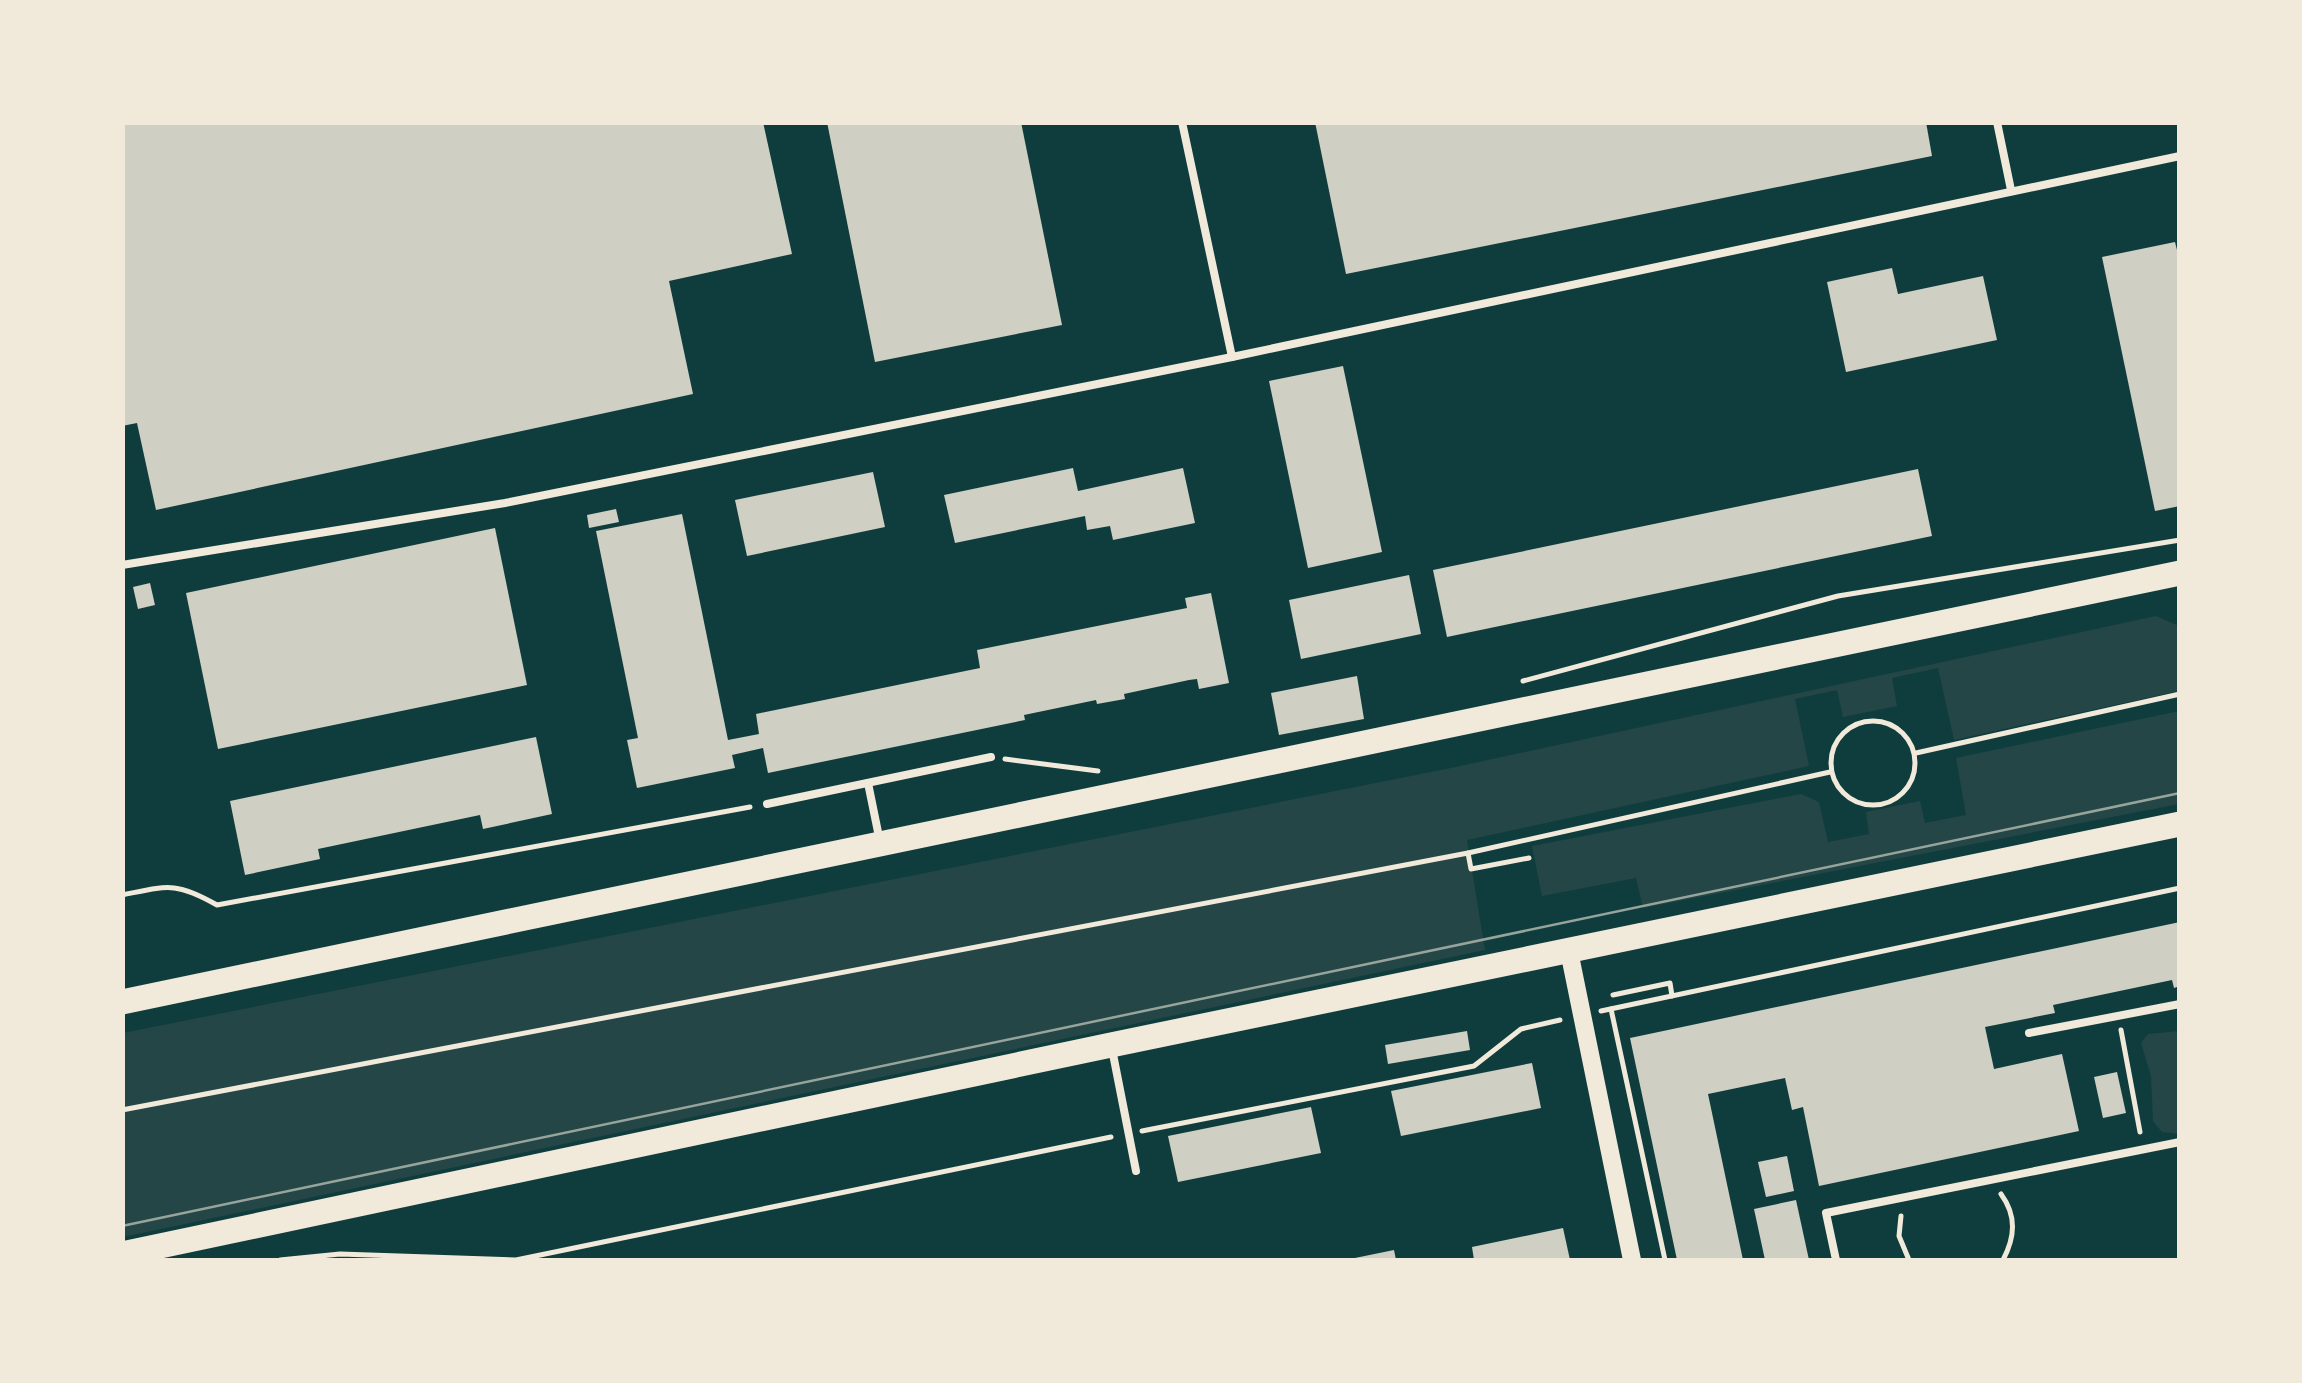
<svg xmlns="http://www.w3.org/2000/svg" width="2302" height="1383" font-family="'Alegreya Sans',sans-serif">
<rect width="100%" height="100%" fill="#0f3d3e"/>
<!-- green -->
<g fill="#244646">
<polygon points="2156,616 2179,626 2179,691 1954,740 1938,668 1892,678 1897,706 1843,717 1837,690 1795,699 1809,766 1467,840 1485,950 123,1237 123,1033 1451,768"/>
<polygon points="2179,711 2179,804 1643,908 1636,878 1542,896 1532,846 1801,794 1819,802 1828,842 1869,834 1866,812 1920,801 1925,823 1966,815 1956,758"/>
<polygon points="2179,1031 2180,1031 2179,1134 2162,1132 2153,1121 2151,1076 2141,1043 2148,1034"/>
</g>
<!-- building -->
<g fill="#cfcfc3">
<polygon points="122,122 763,122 792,254 669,281 693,394 156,510 137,423 122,426"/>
<polygon points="827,122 1021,122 1062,325 875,362"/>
<polygon points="1315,122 1926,122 1932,156 1346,274"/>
<polygon points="2175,242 2180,262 2180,506 2155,511 2102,257"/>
<polygon points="1892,268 1898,294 1983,276 1997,340 1846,372 1827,282"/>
<polygon points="1343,366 1382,552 1308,568 1269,381"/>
<polygon points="1073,468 1078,491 1183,468 1195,523 1113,540 1110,526 1087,530 1085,516 955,543 944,495"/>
<polygon points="1918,469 1932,536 1447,637 1433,570"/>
<polygon points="873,472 885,527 747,556 735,500"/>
<polygon points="616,509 619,522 589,528 587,515"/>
<polygon points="682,514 728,740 759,734 756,714 980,668 977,650 1187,608 1185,598 1211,593 1229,683 1199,689 1197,679 1189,680 1124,694 1125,699 1097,704 1096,700 1024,715 1025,720 768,773 763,748 732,755 735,768 637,788 627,740 638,738 596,531"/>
<polygon points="495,528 527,685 218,749 186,593"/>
<polygon points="1409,575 1421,634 1301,659 1289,600"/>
<polygon points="150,583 155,605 138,609 133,587"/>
<polygon points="1357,676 1364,719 1279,735 1271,693"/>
<polygon points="536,737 552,814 483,829 480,815 318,849 320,859 245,875 230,801"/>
<polygon points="2180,922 2180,986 2174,988 2172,980 2053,1005 2055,1013 1985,1027 1994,1069 2062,1054 2079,1131 1819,1186 1803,1107 1792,1110 1785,1078 1708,1094 1743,1260 1677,1260 1630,1038"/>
<polygon points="1467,1031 1470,1050 1388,1064 1385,1045"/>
<polygon points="1532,1063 1541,1108 1401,1136 1391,1091"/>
<polygon points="2117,1072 2126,1113 2103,1118 2094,1077"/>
<polygon points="1311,1107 1321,1153 1178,1182 1168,1136"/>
<polygon points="1787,1156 1794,1191 1766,1197 1758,1162"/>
<polygon points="1796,1200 1809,1260 1765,1260 1754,1209"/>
<polygon points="1563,1228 1570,1260 1474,1260 1472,1247"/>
<polygon points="1394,1250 1396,1260 1350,1260 1350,1259"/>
</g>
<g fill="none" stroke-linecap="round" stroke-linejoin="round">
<!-- path -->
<g stroke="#f1e9da" stroke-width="5">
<polyline points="1523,681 1838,596 2180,540"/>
<circle cx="1873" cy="763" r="42"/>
<polyline points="1916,753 2180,694"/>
<polyline points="1005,759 1098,771"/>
<polyline points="1468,853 1471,869 1529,858"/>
<path d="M122 895C167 886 175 881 217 905L750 807"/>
<polyline points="1613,995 1670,983 1672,996"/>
<polyline points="1611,1009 1665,1260"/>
<polyline points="1601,1011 2180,888"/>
<polyline points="2121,1030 2140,1132"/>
<polyline points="122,1110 1468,853 1830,772"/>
<polyline points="1142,1131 1474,1066 1521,1029 1560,1020"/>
<path d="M2001 1194C2017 1216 2015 1237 2003 1260"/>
<polyline points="1901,1216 1899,1236 1909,1260"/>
<polyline points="280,1260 340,1254 516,1260 1111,1137"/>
</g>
<!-- service -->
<g stroke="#f1e9da" stroke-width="8">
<polyline points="1182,122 1232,357"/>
<polyline points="1997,122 2011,190"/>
<polyline points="122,565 505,503 1232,357 2180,156"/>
<polyline points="868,783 879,837"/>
<polyline points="767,804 991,757"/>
<polyline points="2029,1033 2180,1004"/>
<polyline points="1112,1049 1136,1171"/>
<polyline points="1836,1260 1826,1213 2180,1142"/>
</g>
<!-- tertiary -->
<polyline stroke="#f1e9da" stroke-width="18" points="1569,951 1632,1260"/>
<!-- primary -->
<g stroke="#f1e9da" stroke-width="25">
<polyline points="122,1002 2180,573"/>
<polyline points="122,1254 1111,1045 2180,824"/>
</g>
<!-- tram -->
<polyline stroke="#97a49c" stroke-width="2.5" points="122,1226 2180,793"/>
</g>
<!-- border -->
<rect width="2302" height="1383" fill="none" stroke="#f1e9da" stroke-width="250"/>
</svg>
